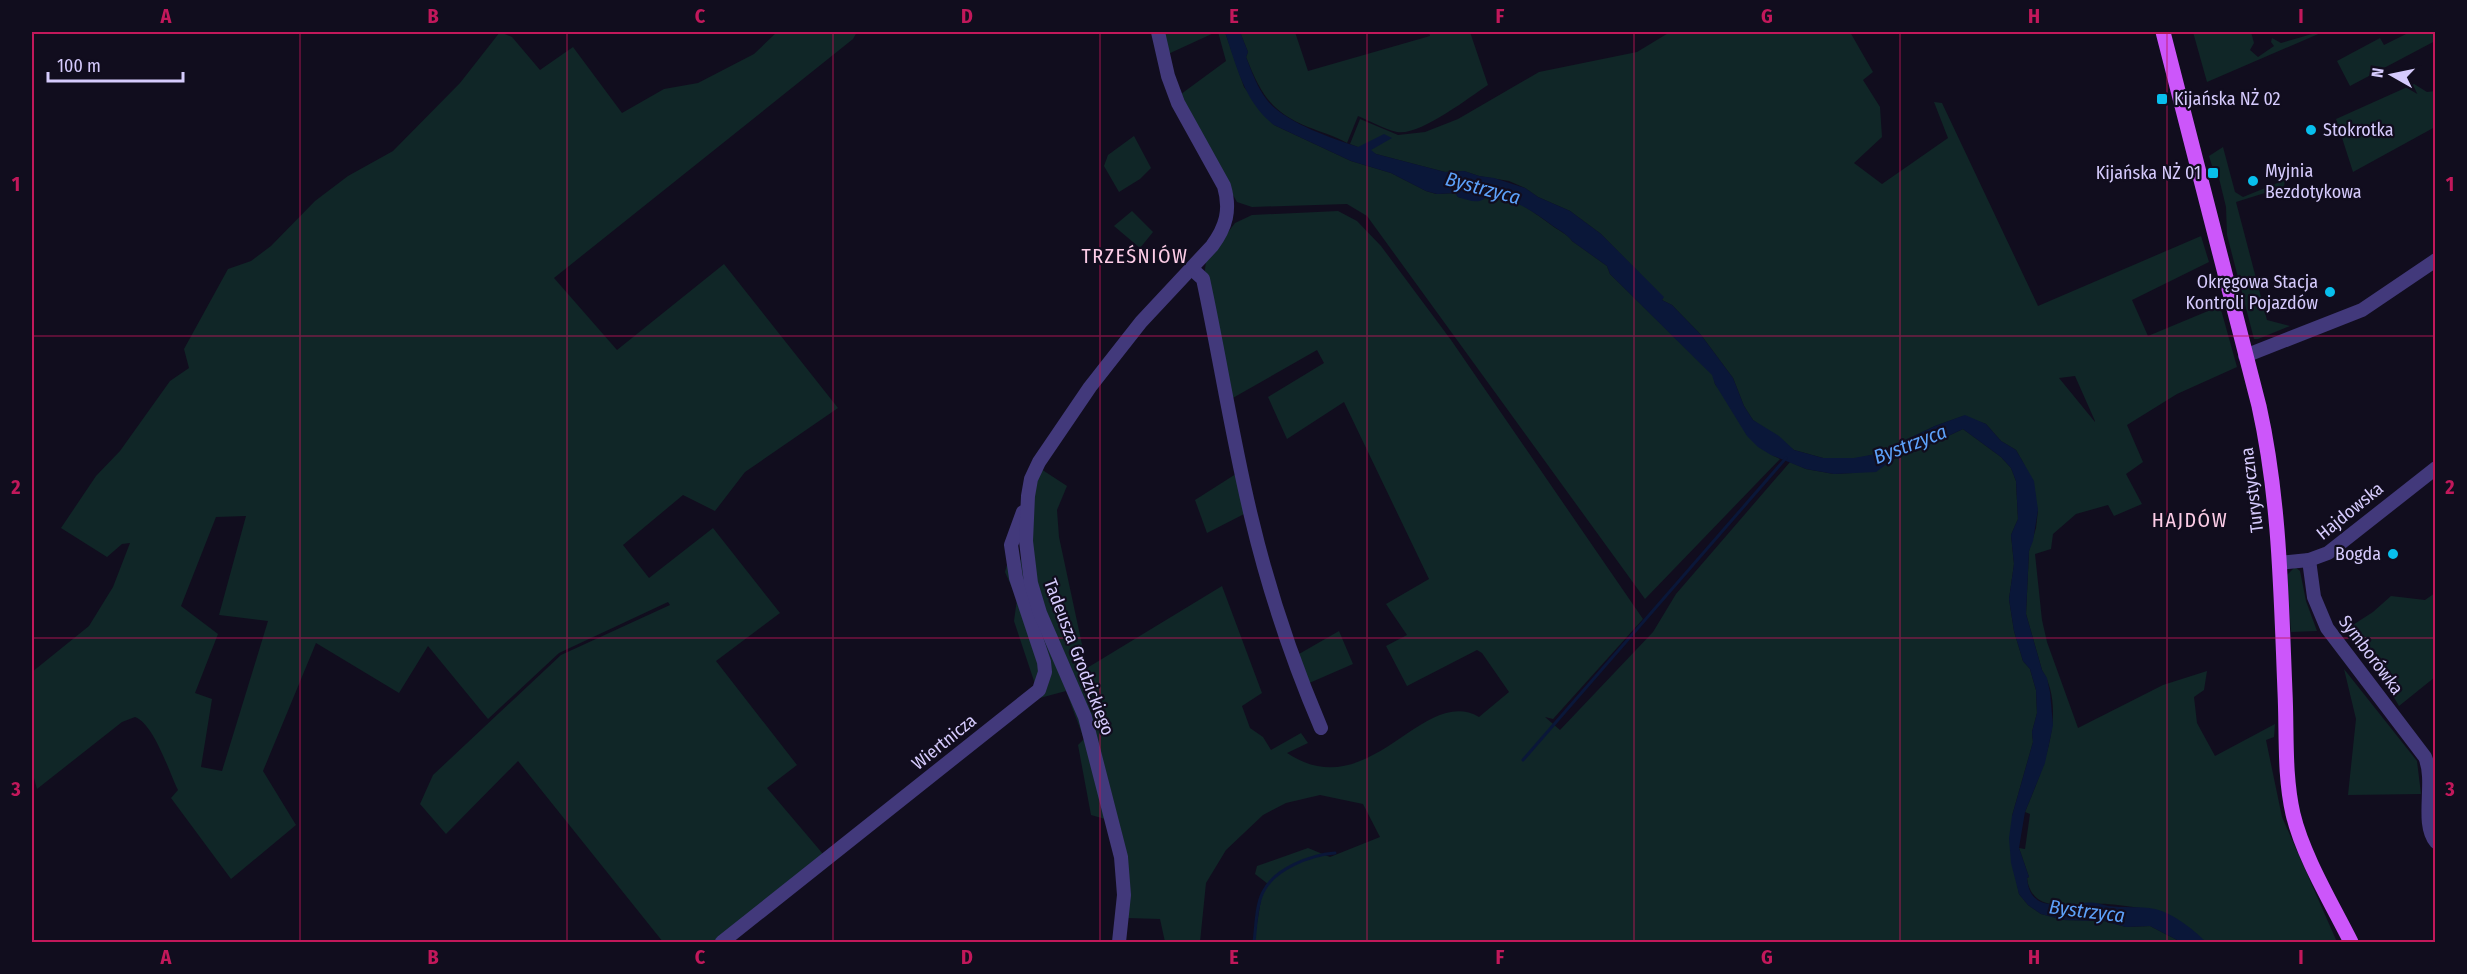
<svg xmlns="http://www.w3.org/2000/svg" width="2467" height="974" font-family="'Fira Sans Condensed',sans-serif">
<rect width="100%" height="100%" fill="#110d1e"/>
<!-- green -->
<g fill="#102627" fill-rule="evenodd">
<path d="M500 32 512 37 540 70 573 47 622 113 664 89 698 83 754 54 777 32H857L853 39 554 278 617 350 724 264 838 408 745 472 715 511 683 495 623 545 649 578 713 528 780 613 716 661 797 765 767 788 823 854 716 942H663L518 761 446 834 420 804 433 775 561 655 670 605 668 602 559 653 488 719 428 646 399 693 316 643 263 771 296 825 231 879 171 798 178 790C169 772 154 724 135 717L122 722 37 789 32 771V672L89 626 113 587 130 543 122 544 107 557 61 528 96 476 120 451 170 381 189 368 184 349 228 269 251 261 271 246 315 201 348 176 393 151 460 83ZM246 516 219 615 268 621 222 771 201 767 212 699 195 693 218 634 181 606 216 517Z"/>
<polygon points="1155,32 1216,32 1166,55"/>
<path d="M1218 32H1225L1244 87 1274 125 1351 161 1391 173 1426 191 1436 194 1456 193 1458 197C1469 200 1479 195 1491 195 1516 197 1534 213 1554 227 1561 232 1567 234 1572 241L1607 266 1610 274 1713 375 1715 384C1738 413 1743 442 1780 459L1645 599 1367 216 1347 204 1252 207 1237 202 1177 97 1226 61Z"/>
<path d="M1240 32H1295L1308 71 1430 36 1429 32H1470L1488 85C1468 98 1420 136 1397 132 1384 129 1370 121 1358 116L1347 143C1335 136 1321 132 1308 127 1271 112 1261 94 1246 57L1248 52Z"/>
<path d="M1670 32H1850L1873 72 1863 80 1880 107 1882 137 1854 163 1882 184 1948 138 1934 102 1942 103 2038 306 2201 236 2209 262 2132 300 2148 336 2220 306 2237 367 2177 394 2127 425 2143 462 2126 474 2142 504 2114 516 2108 505 2076 514 2053 534 2051 549 2035 554 2042 620 2047 642 2078 728 2163 685 2207 671 2204 690 2194 697 2197 723 2215 756 2275 724 2274 737 2266 740 2282 817 2337 942C2308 942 2279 942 2250 942 2237 942 2222 945 2209 942 2200 941 2182 922 2172 917 2160 910 2147 909 2133 907 2123 906 2107 903 2097 904 2071 905 2031 914 2027 878L2029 877 2019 848 2025 849 2030 814 2025 812C2042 771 2068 712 2042 670L2026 614 2029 551 2036 528 2038 510 2024 464 2016 450 2001 441 1986 424 1963 416 1935 426 1876 454 1854 459 1823 458 1794 450 1753 420 1744 406 1733 378 1701 335 1672 305 1662 300 1663 297 1601 234 1570 211 1538 197 1525 188 1509 181 1479 176 1464 171 1445 172 1376 154 1350 144 1360 119 1398 135 1425 132 1458 119 1539 72 1637 52ZM2075 376 2095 421V422L2059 378Z"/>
<polygon points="2193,32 2251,32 2254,43 2250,50 2258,57 2274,46 2271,42 2272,38 2281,43 2312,34 2311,32 2323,32 2207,82"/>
<polygon points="2410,32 2435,32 2435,41 2350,86 2337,61 2380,38 2384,45"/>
<polygon points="2414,84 2427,92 2435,91 2435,127 2353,172 2336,119"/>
<polygon points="1134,136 1151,168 1140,179 1119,192 1104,166 1108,155"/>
<polygon points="2223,147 2235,192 2243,197 2285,180 2284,187 2236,202 2267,320 2290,326 2258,339 2254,339 2227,235 2226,207 2217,170 2213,169 2209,156"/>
<polygon points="1132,211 1153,232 1140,248 1114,226"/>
<path d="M1338 211 1357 221 1381 246 1451 340 1643 619 1553 719 1545 717 1560 730 1653 632 1676 594 1790 462 1806 469 1834 474 1852 473 1890 463 1901 453 1918 450 1963 429 2001 457 2011 468 2016 481 2018 519 2011 535 2014 564 2009 599 2014 631 2023 661 2030 669 2036 690 2037 713 2032 732 2033 742 2012 816 2016 878 2019 894 2028 905 2041 914 2064 920 2104 921 2126 927 2150 926 2181 942H1254L1262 893 1268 884 1255 874 1257 866 1308 848 1330 857 1380 837 1363 804 1320 795 1286 803 1263 815 1226 850 1206 883 1200 942H1165L1160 919 1127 918 1128 898 1105 819 1091 815 1078 745 1084 739 1066 691 1036 699 1034 681 1014 621 1017 599 1005 572 1008 561 1021 560 1030 541 1032 499 1041 469 1067 486 1057 510 1059 537 1087 668 1222 586 1262 693 1242 706 1250 728 1263 737 1271 750 1301 733 1308 743 1287 753C1370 808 1422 684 1479 717L1509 692 1482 653 1477 650 1407 686 1386 646 1407 635 1386 604 1429 579 1344 402 1287 439 1268 397 1324 363 1317 350 1231 399 1204 278 1206 261 1235 223 1252 215Z"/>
<polygon points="1239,472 1248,512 1207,533 1195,500"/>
<polygon points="2295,567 2300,571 2306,601 2317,631 2291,632 2287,575"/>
<polygon points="2435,593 2435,677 2399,706 2386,684 2345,630 2373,612 2391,596 2425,600"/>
<polygon points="1339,631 1353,664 1307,684 1299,654"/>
<polygon points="2344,669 2417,761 2421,794 2348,795 2356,719"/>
</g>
<!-- water -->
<path fill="#0a1739" d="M1225 32H1240L1248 52 1246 57C1252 72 1257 87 1267 100 1284 122 1331 138 1358 147L1384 134 1392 138 1371 150 1376 154 1445 172 1464 171 1479 176 1494 178 1525 188 1538 197 1570 211 1601 234 1664 297 1662 300 1672 305 1701 335 1733 378 1744 406 1753 420 1779 436 1794 450 1823 458H1854L1876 454 1935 426 1965 415 1986 424 2001 441 2016 450 2034 481 2038 510 2033 541 2029 551 2026 614 2042 670 2047 678 2050 692 2053 725 2045 763 2025 812 2019 848 2029 877 2027 878C2030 910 2053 903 2076 906 2086 900 2097 903 2108 906 2123 908 2140 906 2155 909 2173 913 2194 930 2206 942H2181L2150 926 2126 927 2104 921 2064 920 2041 914 2028 905 2019 894 2011 863 2009 838 2012 816 2033 742 2032 732 2037 713 2036 690 2030 669 2023 661 2014 631 2009 599 2014 564 2011 535 2018 519 2016 481 2011 468 2001 457 1963 429 1918 450 1901 453 1876 472 1834 474 1806 469 1771 455 1758 447 1747 436 1715 384 1712 375 1610 274 1607 266 1572 241C1567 234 1560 231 1553 226 1532 211 1516 199 1488 195 1480 206 1469 200 1458 197L1455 193 1437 194 1426 191 1391 173 1351 161 1274 125C1245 103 1236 65 1225 32Z"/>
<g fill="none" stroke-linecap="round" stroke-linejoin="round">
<!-- stream -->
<g stroke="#0a1739" stroke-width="3">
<polyline points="1523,760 1786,458"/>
<path d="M1254 942C1256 927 1256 905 1263 892 1274 869 1310 855 1335 853"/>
</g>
<!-- minor -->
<g stroke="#42397b" stroke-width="14">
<path d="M1192 269 1203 279C1220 358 1232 437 1251 516 1268 588 1292 660 1321 728"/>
<polyline points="2245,356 2362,310 2436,260"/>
<path d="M2309 560 2314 597 2327 628 2425 757C2436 782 2420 823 2436 842"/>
<polyline points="2279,563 2309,560 2328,553 2436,468"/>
<polyline points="722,942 1039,690 1045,672 1044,662 1016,578 1011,545 1023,512"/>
<path d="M1119 942 1124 895 1121 857 1085 717 1040 613 1031 583 1026 541 1028 496 1031 479 1039 462 1090 387 1141 322 1212 246C1226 227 1231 210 1224 186L1178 103 1168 76 1158 32"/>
</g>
<!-- major -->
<path stroke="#cc56fa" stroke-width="15" d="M2163 32 2259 406C2280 500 2281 596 2285 692 2287 732 2284 775 2293 814 2303 856 2332 904 2351 942"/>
</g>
<!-- grid -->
<path fill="none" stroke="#c2185b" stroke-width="1.5" stroke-opacity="0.55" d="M300 32V942M567 32V942M833 32V942M1100 32V942M1367 32V942M1634 32V942M1900 32V942M2167 32V942M32 336H2436M32 638H2436"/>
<!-- markers -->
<g fill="#08bfed" stroke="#110d1e" stroke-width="2">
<rect x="2156" y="93" width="12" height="12" rx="3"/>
<circle cx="2311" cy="130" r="6"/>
<rect x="2207" y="167" width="12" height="12" rx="3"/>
<circle cx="2253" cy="181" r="6"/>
<circle cx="2330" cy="292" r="6"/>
<circle cx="2393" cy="554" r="6"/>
</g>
<g text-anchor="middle" stroke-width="4.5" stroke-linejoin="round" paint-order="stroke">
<!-- poi labels -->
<g font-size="18" fill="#d6cbfd" stroke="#110d1e" text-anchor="start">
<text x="2174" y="105">Kijańska NŻ 02</text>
<text x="2323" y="136">Stokrotka</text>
<text x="2265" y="177">Myjnia<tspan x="2265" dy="21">Bezdotykowa</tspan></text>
<text x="2201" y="179" text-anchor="end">Kijańska NŻ 01</text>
<text x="2318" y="288" text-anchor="end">Okręgowa Stacja<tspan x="2318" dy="21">Kontroli Pojazdów</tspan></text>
<text x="2381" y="560" text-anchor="end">Bogda</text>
</g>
<!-- street labels -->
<g font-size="18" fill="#d6cbfd" stroke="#110d1e">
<text transform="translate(2252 490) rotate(-97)" y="6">Turystyczna</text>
<text transform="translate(2350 511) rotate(-39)" y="6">Hajdowska</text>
<text transform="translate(2371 655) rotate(53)" y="6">Symborówka</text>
<text transform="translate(1079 657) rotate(69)" y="6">Tadeusza Grodzickiego</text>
<text transform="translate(944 742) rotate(-39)" y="6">Wiertnicza</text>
</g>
<!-- water labels -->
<g font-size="20" font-style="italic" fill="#5da1fa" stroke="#110d1e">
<text transform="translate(1483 188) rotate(15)" y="7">Bystrzyca</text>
<text transform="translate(1910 444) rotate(-21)" y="7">Bystrzyca</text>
<text transform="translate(2087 911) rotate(7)" y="7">Bystrzyca</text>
</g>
<!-- neighbourhood labels -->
<g font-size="20" letter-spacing="1.5" fill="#fdcde7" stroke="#110d1e">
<text x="1135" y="263">TRZEŚNIÓW</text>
<text x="2190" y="527">HAJDÓW</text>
</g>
</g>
<!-- border -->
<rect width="2467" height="974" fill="none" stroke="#110d1e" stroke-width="66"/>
<!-- north arrow -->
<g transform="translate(2392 75) rotate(279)" stroke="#110d1e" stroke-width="4.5" paint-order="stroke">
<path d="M0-4.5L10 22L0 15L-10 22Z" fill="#d6cbfd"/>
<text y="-9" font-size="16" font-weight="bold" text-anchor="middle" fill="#d6cbfd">N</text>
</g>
<!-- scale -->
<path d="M48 72v9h135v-9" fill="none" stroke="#d6cbfd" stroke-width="3"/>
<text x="57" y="72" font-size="18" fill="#d6cbfd" stroke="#110d1e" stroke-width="4.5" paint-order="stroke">100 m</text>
<rect x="33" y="33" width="2401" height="908" fill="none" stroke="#c2185b" stroke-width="2"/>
<g font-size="20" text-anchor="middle" font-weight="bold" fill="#c2185b">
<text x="166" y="23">A</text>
<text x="433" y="23">B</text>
<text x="700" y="23">C</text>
<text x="967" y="23">D</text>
<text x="1234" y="23">E</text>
<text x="1500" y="23">F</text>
<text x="1767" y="23">G</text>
<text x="2034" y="23">H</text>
<text x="2301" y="23">I</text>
<text x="16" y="191">1</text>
<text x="2450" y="191">1</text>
<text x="16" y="494">2</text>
<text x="2450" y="494">2</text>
<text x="16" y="796">3</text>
<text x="2450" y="796">3</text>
<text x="166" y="964">A</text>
<text x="433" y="964">B</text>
<text x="700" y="964">C</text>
<text x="967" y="964">D</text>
<text x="1234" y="964">E</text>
<text x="1500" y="964">F</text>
<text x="1767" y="964">G</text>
<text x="2034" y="964">H</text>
<text x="2301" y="964">I</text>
</g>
</svg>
